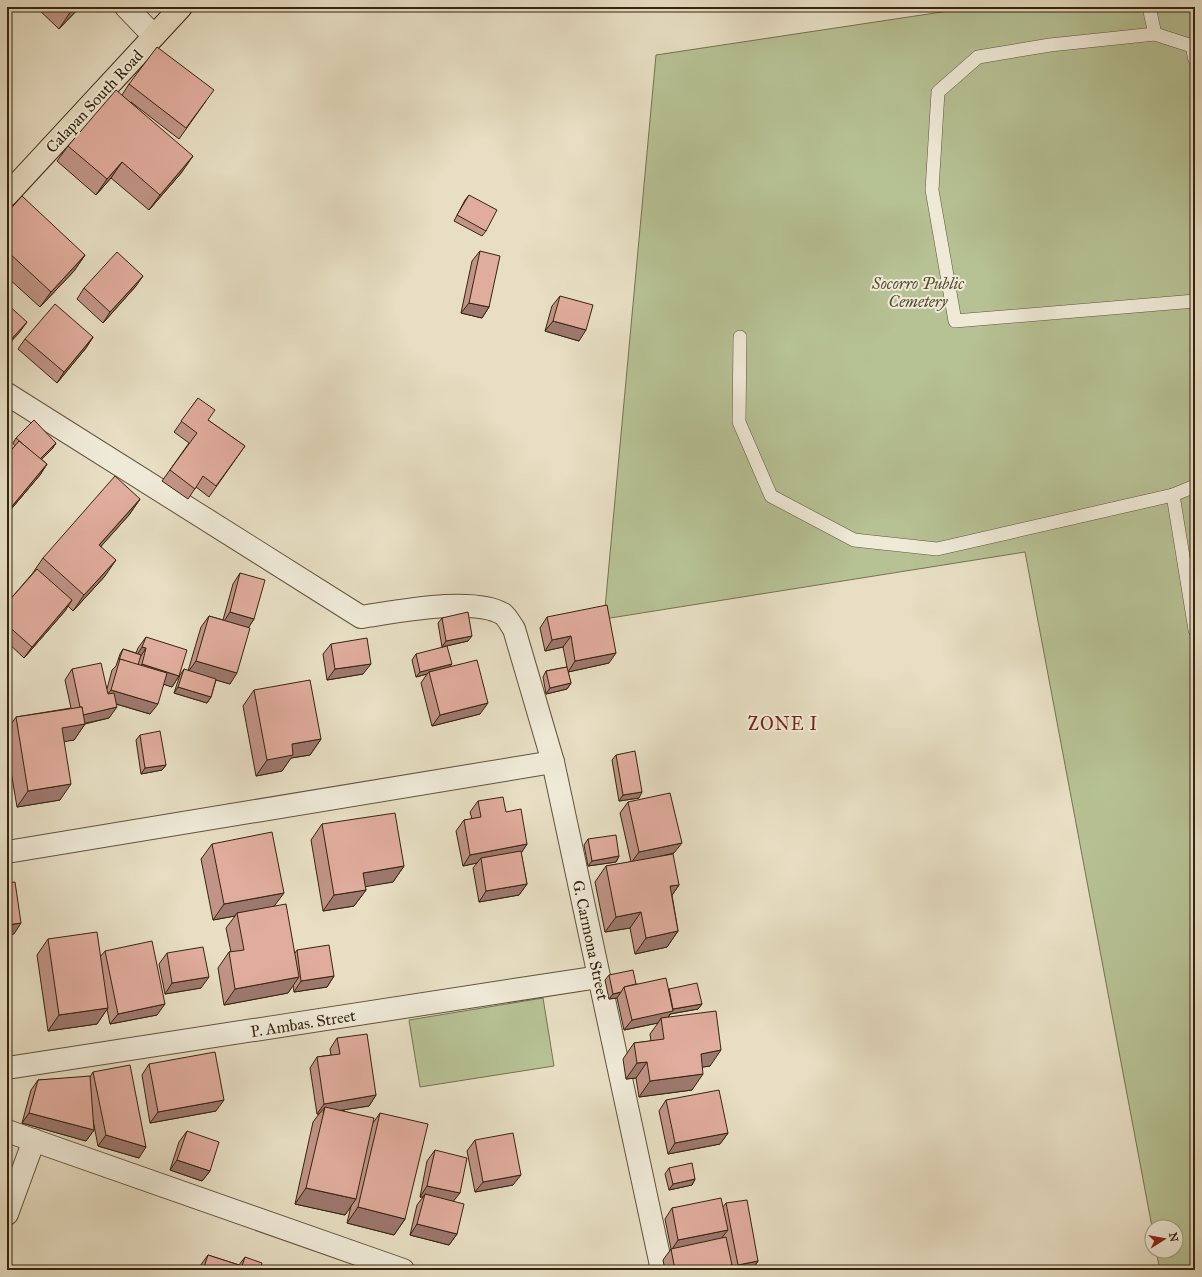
<svg xmlns="http://www.w3.org/2000/svg" width="1202" height="1277" font-family="'IM FELL Great Primer',serif">
<rect width="100%" height="100%" fill="#e7dec3"/>
<filter id="stains"><feTurbulence type="fractalNoise" baseFrequency=".005" numOctaves="4"/><feColorMatrix values="0 0 0 0 .2 0 0 0 0 .09 0 0 0 0 .02 0 0 0 .5 -.17"/></filter>
<radialGradient id="worn" r=".72"><stop offset=".6" stop-color="#630" stop-opacity="0"/><stop offset="1" stop-color="#630" stop-opacity=".3"/></radialGradient>
<!-- green -->
<g fill="#b6c194" stroke="#767251">
<polygon points="975,7 1195,7 1195,1270 1160,1270 1156,1251 1176,1251 1176,1227 1152,1227 1025,552 604,619 656,55"/>
<polygon points="543,998 554,1066 420,1087 409,1020"/>
</g>
<g fill="none" stroke-linecap="round" stroke-linejoin="round">
<defs>
<g id="lane">
<polyline points="1149,7 1155,34 1192,46 1195,60"/>
<polyline points="1155,34 1050,45 978,57 938,92 932,190 955,321 1195,301"/>
<polyline points="740,337 739,422 771,496 854,540 937,549 1173,495"/>
<polyline points="1195,486 1173,495 1195,630"/>
</g>
<g id="street">
<polyline points="126,7 154,36"/>
<path d="M7 394 361 617C396 612 473 596 503 614 507 617 511 625 514 629L553 762 662 1270"/>
<polyline points="7,852 553,762"/>
<polyline points="7,1068 599,977"/>
<polyline points="7,1131 403,1270"/>
<polyline points="7,1214 34,1140"/>
</g>
<polyline id="highway" points="7,195 181,7"/>
</defs>
<!-- lane casing -->
<use href="#lane" stroke="#62523b" stroke-width="14"/>
<!-- street casing -->
<use href="#street" stroke="#62523b" stroke-width="24"/>
<!-- highway casing -->
<use href="#highway" stroke="#36240e" stroke-width="24"/>
<!-- lane -->
<use href="#lane" stroke="#efead8" stroke-width="13"/>
<!-- street -->
<use href="#street" stroke="#efead8" stroke-width="22"/>
<!-- highway -->
<use href="#highway" stroke="#e7dec3" stroke-width="22"/>
</g>
<!-- wall -->
<g fill="#c19487" stroke="#36240e">
<polygon points="36,7 80,7 59,29"/>
<polygon points="129,84 206,101 179,139 131,102 182,172 149,210 111,178 96,195 57,161 68,146 122,95"/>
<polygon points="469,195 486,231 482,236 454,221 465,200"/>
<polygon points="7,213 85,255 74,271 40,307 7,277"/>
<polygon points="480,251 489,307 482,318 461,313 472,261"/>
<polygon points="136,286 103,323 77,299 84,288"/>
<polygon points="560,296 579,341 545,331 552,306"/>
<polygon points="93,337 86,348 57,383 18,349 25,339"/>
<polygon points="198,398 208,420 245,446 209,497 196,487 188,499 162,481 189,443 174,432"/>
<polygon points="16,438 56,443 52,449 41,459 47,464 40,475 7,514 7,455 15,446 13,443"/>
<polygon points="140,499 129,515 101,546 105,576 73,611 68,606 65,611 24,658 7,642 7,603 32,574 43,558"/>
<polygon points="240,573 254,619 248,627 230,684 216,680 211,697 207,703 174,693 180,675 184,669 188,671 201,627 209,616 223,620 233,584"/>
<polygon points="547,617 609,663 568,672 571,683 567,689 546,694 543,677 546,671 567,667 563,647 545,651 540,628"/>
<polygon points="442,618 468,641 442,647 438,623"/>
<polygon points="146,637 179,676 172,687 164,684 150,714 116,704 109,718 85,724 74,740 64,741 60,800 17,807 7,748 7,730 16,717 71,708 65,680 72,669 107,689 112,670 116,666 120,654 123,649 136,653 138,648"/>
<polygon points="331,644 363,674 327,680 323,654"/>
<polygon points="416,654 449,667 480,714 432,726 421,683 427,674 416,677 412,660"/>
<polygon points="254,690 321,739 310,755 291,758 282,771 256,776 243,706"/>
<polygon points="140,735 166,765 162,770 141,774 136,740"/>
<polygon points="616,755 639,798 619,801 612,760"/>
<polygon points="478,801 506,812 527,844 521,853 527,884 519,895 479,902 473,868 477,863 463,866 456,831 464,820 472,819 470,812"/>
<polygon points="628,802 674,853 668,855 679,885 672,895 678,931 667,947 635,954 630,928 605,932 595,882 606,866 631,862 620,813"/>
<polygon points="322,824 404,866 393,882 365,886 366,890 354,906 323,911 311,840"/>
<polygon points="588,839 619,856 616,862 588,866 584,845"/>
<polygon points="212,844 275,906 295,953 297,950 334,976 327,987 294,992 293,985 288,993 224,1005 218,968 229,952 231,952 226,928 235,916 213,920 201,859"/>
<polygon points="48,939 100,957 105,951 157,1015 110,1024 107,1009 97,1024 48,1031 37,955"/>
<polygon points="167,953 201,988 165,994 159,964"/>
<polygon points="609,975 636,984 669,990 669,989 702,1004 698,1009 670,1014 668,1018 710,1066 702,1067 692,1090 639,1097 636,1078 626,1079 623,1059 634,1043 651,1041 650,1034 658,1023 624,1030 617,998 609,999 605,980"/>
<polygon points="337,1038 376,1095 369,1106 342,1110 373,1123 380,1113 405,1219 394,1235 347,1223 351,1206 345,1215 295,1204 313,1122 319,1114 317,1114 310,1068 317,1057 331,1055 330,1049"/>
<polygon points="149,1064 216,1111 150,1123 142,1075"/>
<polygon points="93,1072 139,1158 98,1146 93,1120 94,1130 86,1141 22,1123 31,1090 38,1080 90,1077"/>
<polygon points="666,1100 728,1133 720,1144 668,1154 659,1111"/>
<polygon points="187,1131 210,1171 202,1181 170,1170 179,1142"/>
<polygon points="475,1140 513,1185 475,1192 467,1151"/>
<polygon points="435,1150 453,1201 457,1234 449,1245 410,1235 417,1205 423,1197 420,1197 427,1161"/>
<polygon points="669,1168 695,1179 692,1185 669,1190 665,1174"/>
<polygon points="726,1203 758,1261 752,1270 665,1270 663,1260 671,1249 665,1219 672,1208 723,1207"/>
<polygon points="208,1255 239,1265 245,1257 260,1270 199,1270 200,1266"/>
</g>
<!-- shaded-wall -->
<g fill="#9d786e" stroke="#36240e">
<polygon points="75,7 80,7 59,29 73,8"/>
<polygon points="193,156 182,172 149,210 160,195"/>
<polygon points="122,162 111,178 96,195 107,179"/>
<polygon points="85,255 74,271 40,307 51,292"/>
<polygon points="143,276 136,286 103,323 110,312"/>
<polygon points="469,303 489,307 482,318 461,313"/>
<polygon points="553,321 586,330 579,341 545,331"/>
<polygon points="27,322 19,333 7,346 7,344"/>
<polygon points="93,337 86,348 57,383 64,372"/>
<polygon points="56,443 52,449 35,466 38,460"/>
<polygon points="47,464 40,475 7,514 7,513 8,511"/>
<polygon points="140,499 129,515 88,561 99,545"/>
<polygon points="116,560 105,576 73,611 84,595"/>
<polygon points="72,600 65,611 24,658 32,647"/>
<polygon points="230,612 254,619 247,630 223,623"/>
<polygon points="472,636 468,641 442,647 446,641"/>
<polygon points="571,636 563,647 545,651 552,640"/>
<polygon points="142,647 146,648 139,659 135,658"/>
<polygon points="616,653 609,663 568,672 575,661"/>
<polygon points="196,661 237,673 230,684 188,672"/>
<polygon points="142,664 179,676 172,687 134,675"/>
<polygon points="371,664 363,674 327,680 335,669"/>
<polygon points="452,664 448,669 429,672 427,674 416,677 420,672"/>
<polygon points="571,683 567,689 546,694 550,688"/>
<polygon points="178,687 211,697 207,703 174,693"/>
<polygon points="111,690 158,704 150,714 103,700"/>
<polygon points="488,703 480,714 432,726 440,715"/>
<polygon points="117,707 109,718 77,725 85,724 74,740 51,744 62,728 82,715"/>
<polygon points="321,739 310,755 291,758 282,771 256,776 267,760 292,744"/>
<polygon points="166,765 162,770 141,774 145,768"/>
<polygon points="71,784 60,800 17,807 28,791"/>
<polygon points="642,792 639,798 619,801 623,795"/>
<polygon points="682,843 674,853 631,863 639,852"/>
<polygon points="527,844 520,855 481,858 477,863 463,866 470,855"/>
<polygon points="619,856 616,862 588,866 592,861"/>
<polygon points="404,866 393,882 352,889 363,873"/>
<polygon points="527,884 519,895 479,902 486,891"/>
<polygon points="679,885 668,901 670,886"/>
<polygon points="366,890 354,906 323,911 334,895"/>
<polygon points="284,893 272,909 237,913 235,916 213,920 224,904"/>
<polygon points="641,912 630,928 605,932 616,917"/>
<polygon points="21,923 14,934 7,935 7,925"/>
<polygon points="678,931 667,947 635,954 646,938"/>
<polygon points="334,976 327,987 294,992 301,981"/>
<polygon points="209,977 201,988 165,994 172,983"/>
<polygon points="299,977 288,993 224,1005 235,989"/>
<polygon points="621,992 617,998 609,999 613,994"/>
<polygon points="165,1004 157,1015 110,1024 118,1014"/>
<polygon points="702,1004 698,1009 670,1014 666,1021 661,1018 658,1023 624,1030 632,1020 673,1009"/>
<polygon points="108,1008 97,1024 48,1031 59,1015"/>
<polygon points="721,1050 710,1066 690,1069 701,1054"/>
<polygon points="647,1062 636,1078 626,1079 637,1063"/>
<polygon points="703,1074 692,1090 639,1097 650,1081"/>
<polygon points="376,1095 369,1106 323,1113 325,1107 319,1114 317,1114 324,1104"/>
<polygon points="224,1100 216,1111 150,1123 158,1112"/>
<polygon points="29,1113 94,1130 86,1141 22,1123"/>
<polygon points="728,1133 720,1144 668,1154 675,1143"/>
<polygon points="106,1135 146,1147 139,1158 98,1146"/>
<polygon points="177,1160 210,1171 202,1181 170,1170"/>
<polygon points="521,1175 513,1185 475,1192 483,1182"/>
<polygon points="695,1179 692,1185 669,1190 673,1184"/>
<polygon points="427,1186 460,1193 452,1203 425,1194 423,1197 420,1197"/>
<polygon points="306,1188 356,1199 345,1215 295,1204"/>
<polygon points="358,1207 405,1219 394,1235 347,1223"/>
<polygon points="417,1224 457,1234 449,1245 410,1235"/>
<polygon points="728,1230 720,1240 671,1251 678,1240"/>
<polygon points="758,1261 752,1270 734,1270 738,1265"/>
<polygon points="732,1265 729,1270 709,1270"/>
</g>
<!-- building -->
<g fill="#e0ac9d" stroke="#36240e">
<polygon points="157,47 214,90 186,128 129,84"/>
<polygon points="116,90 193,156 160,195 122,162 107,179 68,146"/>
<polygon points="469,195 497,210 486,231 457,215"/>
<polygon points="22,196 85,255 51,292 7,251 7,213"/>
<polygon points="480,251 500,256 489,307 469,303"/>
<polygon points="117,252 143,276 110,312 84,288"/>
<polygon points="560,296 593,305 586,330 553,321"/>
<polygon points="7,304 27,322 7,344"/>
<polygon points="55,304 93,337 64,372 25,339"/>
<polygon points="198,398 215,410 208,420 245,446 216,486 203,476 195,489 170,470 197,433 181,421"/>
<polygon points="34,420 56,443 40,459 16,438"/>
<polygon points="19,441 47,464 8,511 7,509 7,455"/>
<polygon points="115,476 140,499 99,545 116,560 84,595 43,558"/>
<polygon points="37,569 72,600 32,647 7,625 7,603"/>
<polygon points="240,573 265,580 254,619 230,612"/>
<polygon points="607,605 616,653 575,661 571,636 552,640 547,617"/>
<polygon points="468,612 472,636 446,641 442,618"/>
<polygon points="209,616 250,628 237,673 196,661"/>
<polygon points="146,637 187,650 179,676 142,664 146,648 142,647"/>
<polygon points="367,638 371,664 335,669 331,644"/>
<polygon points="447,646 452,664 420,672 416,654"/>
<polygon points="123,649 141,655 138,665 120,659 120,660 119,660"/>
<polygon points="120,659 167,673 158,704 111,690"/>
<polygon points="477,660 488,703 440,715 429,672"/>
<polygon points="101,663 108,694 114,693 117,707 83,715 82,707 80,707 72,669"/>
<polygon points="567,667 571,683 550,688 546,671"/>
<polygon points="184,669 216,679 211,697 178,687"/>
<polygon points="310,680 321,739 292,744 293,755 267,760 254,690"/>
<polygon points="82,707 85,724 62,728 71,784 28,791 16,717"/>
<polygon points="160,731 166,765 145,768 140,735"/>
<polygon points="635,751 642,792 623,795 616,755"/>
<polygon points="670,793 682,843 639,852 628,802"/>
<polygon points="503,797 506,812 521,809 527,844 470,855 464,820 481,817 478,801"/>
<polygon points="395,813 404,866 363,873 366,890 334,895 322,824"/>
<polygon points="272,832 284,893 224,904 212,844"/>
<polygon points="616,835 619,856 592,861 588,839"/>
<polygon points="521,851 527,884 486,891 481,858"/>
<polygon points="673,854 679,885 670,886 678,931 646,938 641,912 616,917 606,866"/>
<polygon points="15,882 21,923 7,925 7,883"/>
<polygon points="286,904 299,977 235,989 229,952 244,950 237,913"/>
<polygon points="97,932 108,1008 59,1015 48,939"/>
<polygon points="152,941 165,1004 118,1014 105,951"/>
<polygon points="329,945 334,976 301,981 297,950"/>
<polygon points="203,947 209,977 172,983 167,953"/>
<polygon points="633,970 636,984 624,987 621,992 613,994 609,975"/>
<polygon points="666,978 673,1011 632,1020 624,987"/>
<polygon points="697,983 702,1004 673,1009 669,989"/>
<polygon points="716,1011 721,1050 701,1054 703,1074 650,1081 647,1062 637,1063 634,1043 664,1039 661,1018"/>
<polygon points="367,1034 376,1095 324,1104 317,1057 340,1054 337,1038"/>
<polygon points="215,1052 224,1100 158,1112 149,1064"/>
<polygon points="130,1065 146,1147 106,1135 93,1072"/>
<polygon points="90,1076 94,1130 29,1113 38,1080"/>
<polygon points="719,1090 728,1133 675,1143 666,1100"/>
<polygon points="325,1107 374,1118 356,1199 306,1188"/>
<polygon points="380,1113 428,1124 405,1219 358,1207"/>
<polygon points="187,1131 219,1142 210,1171 177,1160"/>
<polygon points="513,1133 521,1175 483,1182 475,1140"/>
<polygon points="435,1150 467,1158 460,1193 427,1186"/>
<polygon points="692,1163 695,1179 673,1184 669,1168"/>
<polygon points="425,1194 464,1204 457,1234 417,1224"/>
<polygon points="721,1198 728,1230 678,1240 672,1208"/>
<polygon points="747,1200 758,1261 738,1265 726,1203"/>
<polygon points="726,1237 732,1265 709,1270 675,1270 671,1249"/>
<polygon points="208,1255 242,1266 245,1257 262,1263 260,1270 203,1270"/>
<polygon points="319,1266 329,1270 318,1270"/>
</g>
<g text-anchor="middle" stroke-width="4" stroke-linejoin="round" paint-order="stroke">
<!-- street labels -->
<g font-size="16" fill="#36240e" stroke="#efead8">
<text transform="translate(94 101) rotate(-47)" y="6">Calapan South Road</text>
<text transform="translate(591 940) rotate(78)" y="6">G. Carmona Street</text>
<text transform="translate(303 1023) rotate(-9)" y="6">P. Ambas. Street</text>
</g>
<!-- park labels -->
<g font-size="16" font-style="italic" fill="#564b30" stroke="#efead8">
<text x="918" y="289">Socorro Public<tspan x="918" dy="18">Cemetery</tspan></text>
</g>
<!-- quarter labels -->
<g font-size="18" letter-spacing="1" fill="#7a1f14" stroke="#efead8">
<text x="783" y="730">ZONE I</text>
</g>
</g>
<!-- margin -->
<rect width="1202" height="1277" fill="none" stroke="#e7dec3" stroke-width="24"/>
<rect x="8" y="8" width="1186" height="1261" fill="none" stroke="#36240e" stroke-width="2"/>
<rect x="12" y="12" width="1178" height="1253" fill="none" stroke="#36240e"/>
<!-- north arrow -->
<g transform="translate(1164 1239) rotate(79)"><circle r="19" fill="#efead8" stroke="#a59b87"/>
<path d="M0-3L7 15L0 10L-7 15Z" fill="#8f2418"/>
<text y="-6" font-size="11" font-weight="bold" text-anchor="middle" fill="#36240e">N</text>
</g>
<rect width="100%" height="100%" filter="url(#stains)"/>
<rect width="100%" height="100%" fill="url(#worn)"/>
</svg>
